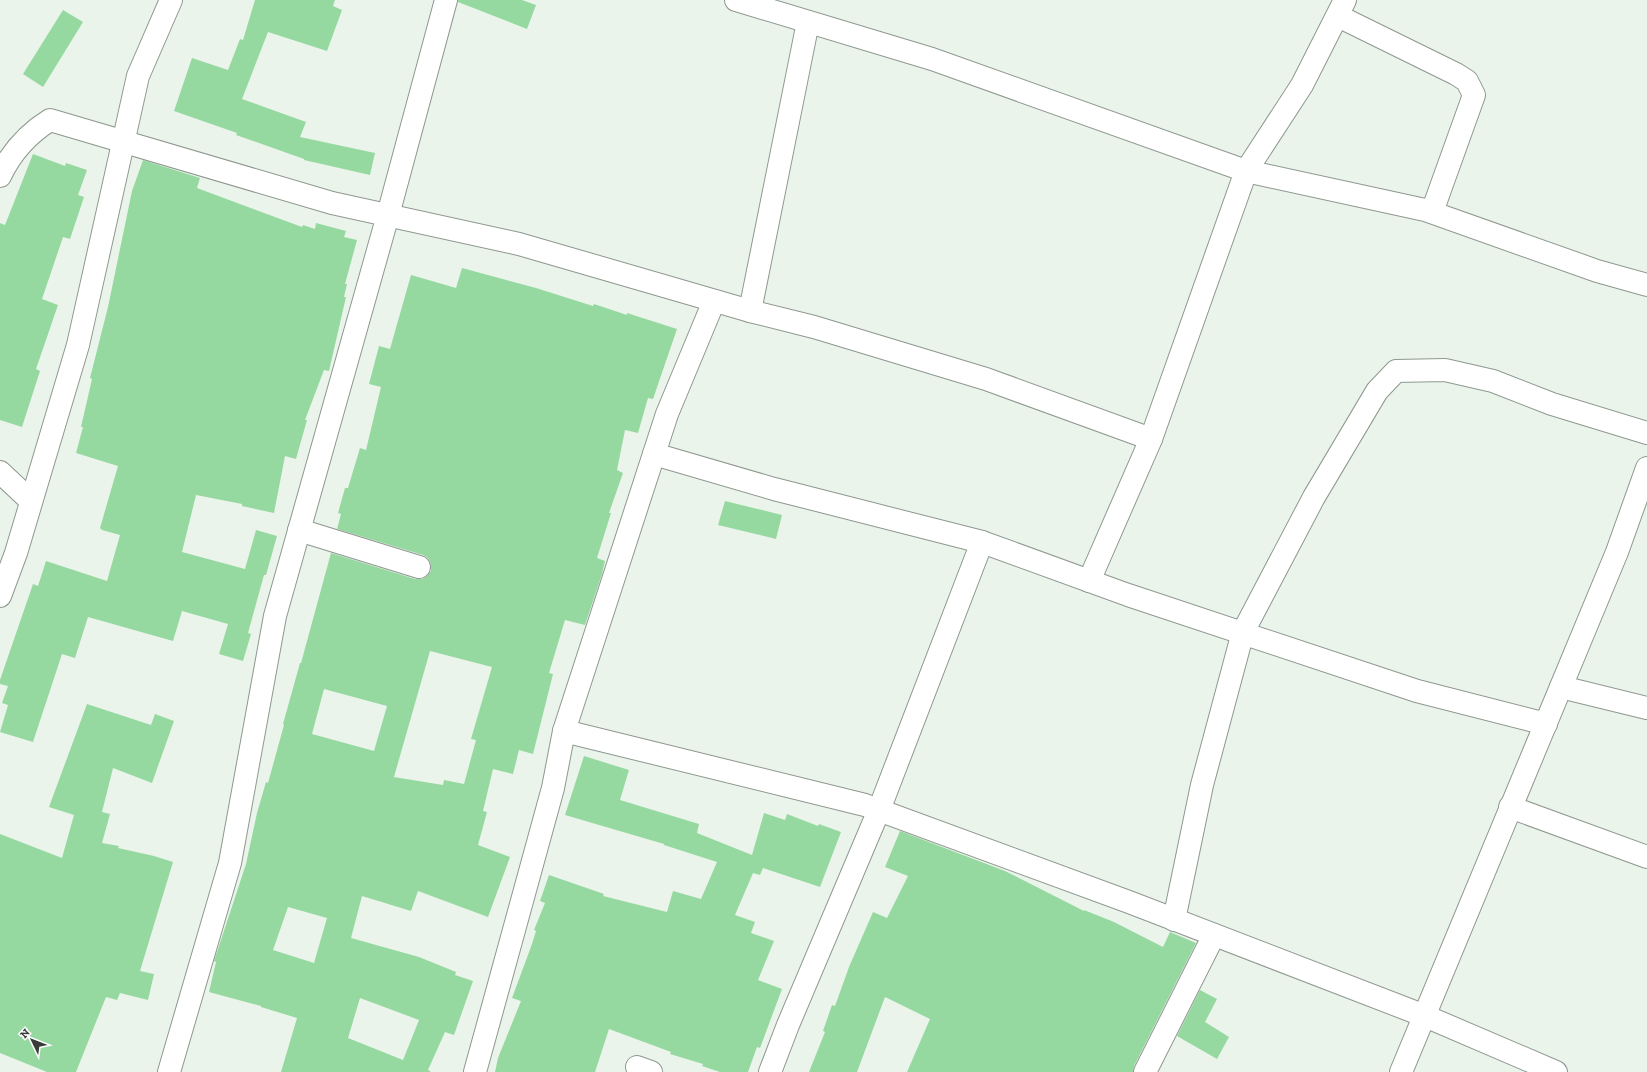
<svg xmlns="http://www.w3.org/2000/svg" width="1647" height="1072" font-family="'Zilla Slab',serif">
<rect width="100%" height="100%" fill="#eaf4eb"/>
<!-- building -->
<g fill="#96d9a0" fill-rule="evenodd">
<polygon points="255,0 335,0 333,6 342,10 327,51 268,32 242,99 306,122 300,137 375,153 370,175 304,160 304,159 236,135 237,133 174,111 192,58 228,70 240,39 243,40"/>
<polygon points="458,0 522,0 536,5 527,29 458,2"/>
<polygon points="63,10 83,22 43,87 23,74"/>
<polygon points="33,154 65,166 66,163 87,170 78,195 84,197 70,239 63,237 42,299 58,305 36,369 40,371 22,427 0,420 0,223 5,225"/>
<polygon points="143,160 200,178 197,188 302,227 303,225 315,229 316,223 346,231 344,237 357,240 345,284 347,284 344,297 346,297 329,371 324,370 305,420 307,420 296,459 285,456 274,513 242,506 242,504 196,495 182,552 245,569 256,530 277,536 266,575 264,575 248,633 251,634 243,661 219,654 228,624 182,611 173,641 88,617 75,658 62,654 33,742 0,732 8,705 2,703 8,686 0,684 0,680 33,584 38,586 46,561 107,581 120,535 102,530 100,528 118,466 76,453 83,427 81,427 92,379 90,378 108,307 132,191"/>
<path d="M462 268 536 288 593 306 594 304 627 315V313L677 329 653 399 648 398 638 433 625 430 617 470 623 473 609 513H611L597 558 605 561 602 574 585 625 565 620 549 673 553 674 533 754 519 750 513 774 493 769 483 811 487 812 478 845 510 857 488 917 418 891 411 911 362 896 351 938 419 957 456 972 455 975 473 981 454 1035 445 1032 428 1070 431 1072H281L297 1018 261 1007V1006L209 992 216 962 214 961 246 864 257 813 266 782 268 783 284 725 283 724 300 663H301L331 553 415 579H422L427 576 431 571V564L428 558 423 555 337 529 341 514 338 513 345 488H348L360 448 366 450 381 387 369 384 379 346 390 349 411 275 456 288ZM430 651 492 667 471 739 476 740 464 784 444 780 443 785 394 777ZM324 689 387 706 374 751 312 734ZM288 907 327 918 314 963 273 950ZM360 998 419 1020 403 1060 348 1038Z"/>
<polygon points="725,501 782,515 776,539 718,525"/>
<polygon points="87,704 151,725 155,714 174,721 152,783 113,768 102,812 110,814 102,843 119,846 118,848 154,856 173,862 140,971 154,974 148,1000 120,993 117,1000 106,997 76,1072 47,1072 0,1053 0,834 62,858 74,815 49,807"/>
<polygon points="584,756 629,770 620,800 699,824 697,833 752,855 764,813 785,820 787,814 818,826 819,824 841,832 820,887 763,868 760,875 753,873 735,915 755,922 751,933 774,941 758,980 782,989 760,1048 757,1047 748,1072 720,1072 702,1066 703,1064 670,1054 671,1052 609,1029 595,1072 495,1072 498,1058 521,1001 512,998 532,944 536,931 534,930 545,903 540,901 549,875 604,894 603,896 667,912 673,891 701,899 717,862 664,845 664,844 565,815"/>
<polygon points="900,831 1005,871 1084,911 1084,910 1114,922 1163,947 1170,932 1196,943 1134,1066 1133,1072 907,1072 930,1019 885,997 857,1072 809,1072 825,1032 823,1031 832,1005 835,1006 849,967 873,912 887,918 908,876 885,867"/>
<polygon points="1200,990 1217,999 1205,1022 1229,1037 1217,1059 1177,1036"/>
</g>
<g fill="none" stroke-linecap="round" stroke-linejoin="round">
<defs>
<g id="street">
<polyline points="736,0 932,59 1246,171 1425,210 1597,271 1647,285"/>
<polyline points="1338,16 1456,74 1467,81 1474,95 1432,212"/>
<path d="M0 176C11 153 29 133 50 120L332 203 519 244 750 311 814 327 986 379 1151 439"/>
<polyline points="750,311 808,22"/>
<polyline points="654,454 774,489 982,542 1128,595 1417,691 1546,724"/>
<polyline points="0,472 31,501"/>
<polyline points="299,530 419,567"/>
<polyline points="1089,581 1151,439 1246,171 1302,85 1345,0"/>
<polyline points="0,596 16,553 78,345 138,76 171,0"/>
<polyline points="1561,687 1647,708"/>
<polyline points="564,731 865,805 1129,902 1425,1016 1556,1072"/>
<polyline points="1510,807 1647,857"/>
<polyline points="1174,920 1202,785 1243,632 1314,497 1377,391 1396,371 1445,370 1493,381 1552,404 1647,433"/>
<polyline points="637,1067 651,1072"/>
<polyline points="169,1072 230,863 275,616 388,215 446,0"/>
<polyline points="475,1072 553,788 564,731 667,414 714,301"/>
<polyline points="770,1072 788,1025 879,810 982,542"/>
<polyline points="1145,1072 1214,935"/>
<polyline points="1401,1072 1617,552 1647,468"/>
</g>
</defs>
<!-- street casing -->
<use href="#street" stroke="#8e988f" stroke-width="24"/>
<!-- street -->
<use href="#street" stroke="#fff" stroke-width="22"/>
</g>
<!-- north arrow -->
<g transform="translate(32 1040) rotate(313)" stroke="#ffffff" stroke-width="3" paint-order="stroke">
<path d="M0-3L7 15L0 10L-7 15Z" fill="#383c39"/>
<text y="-6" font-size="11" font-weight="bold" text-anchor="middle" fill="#383c39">N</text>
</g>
</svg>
